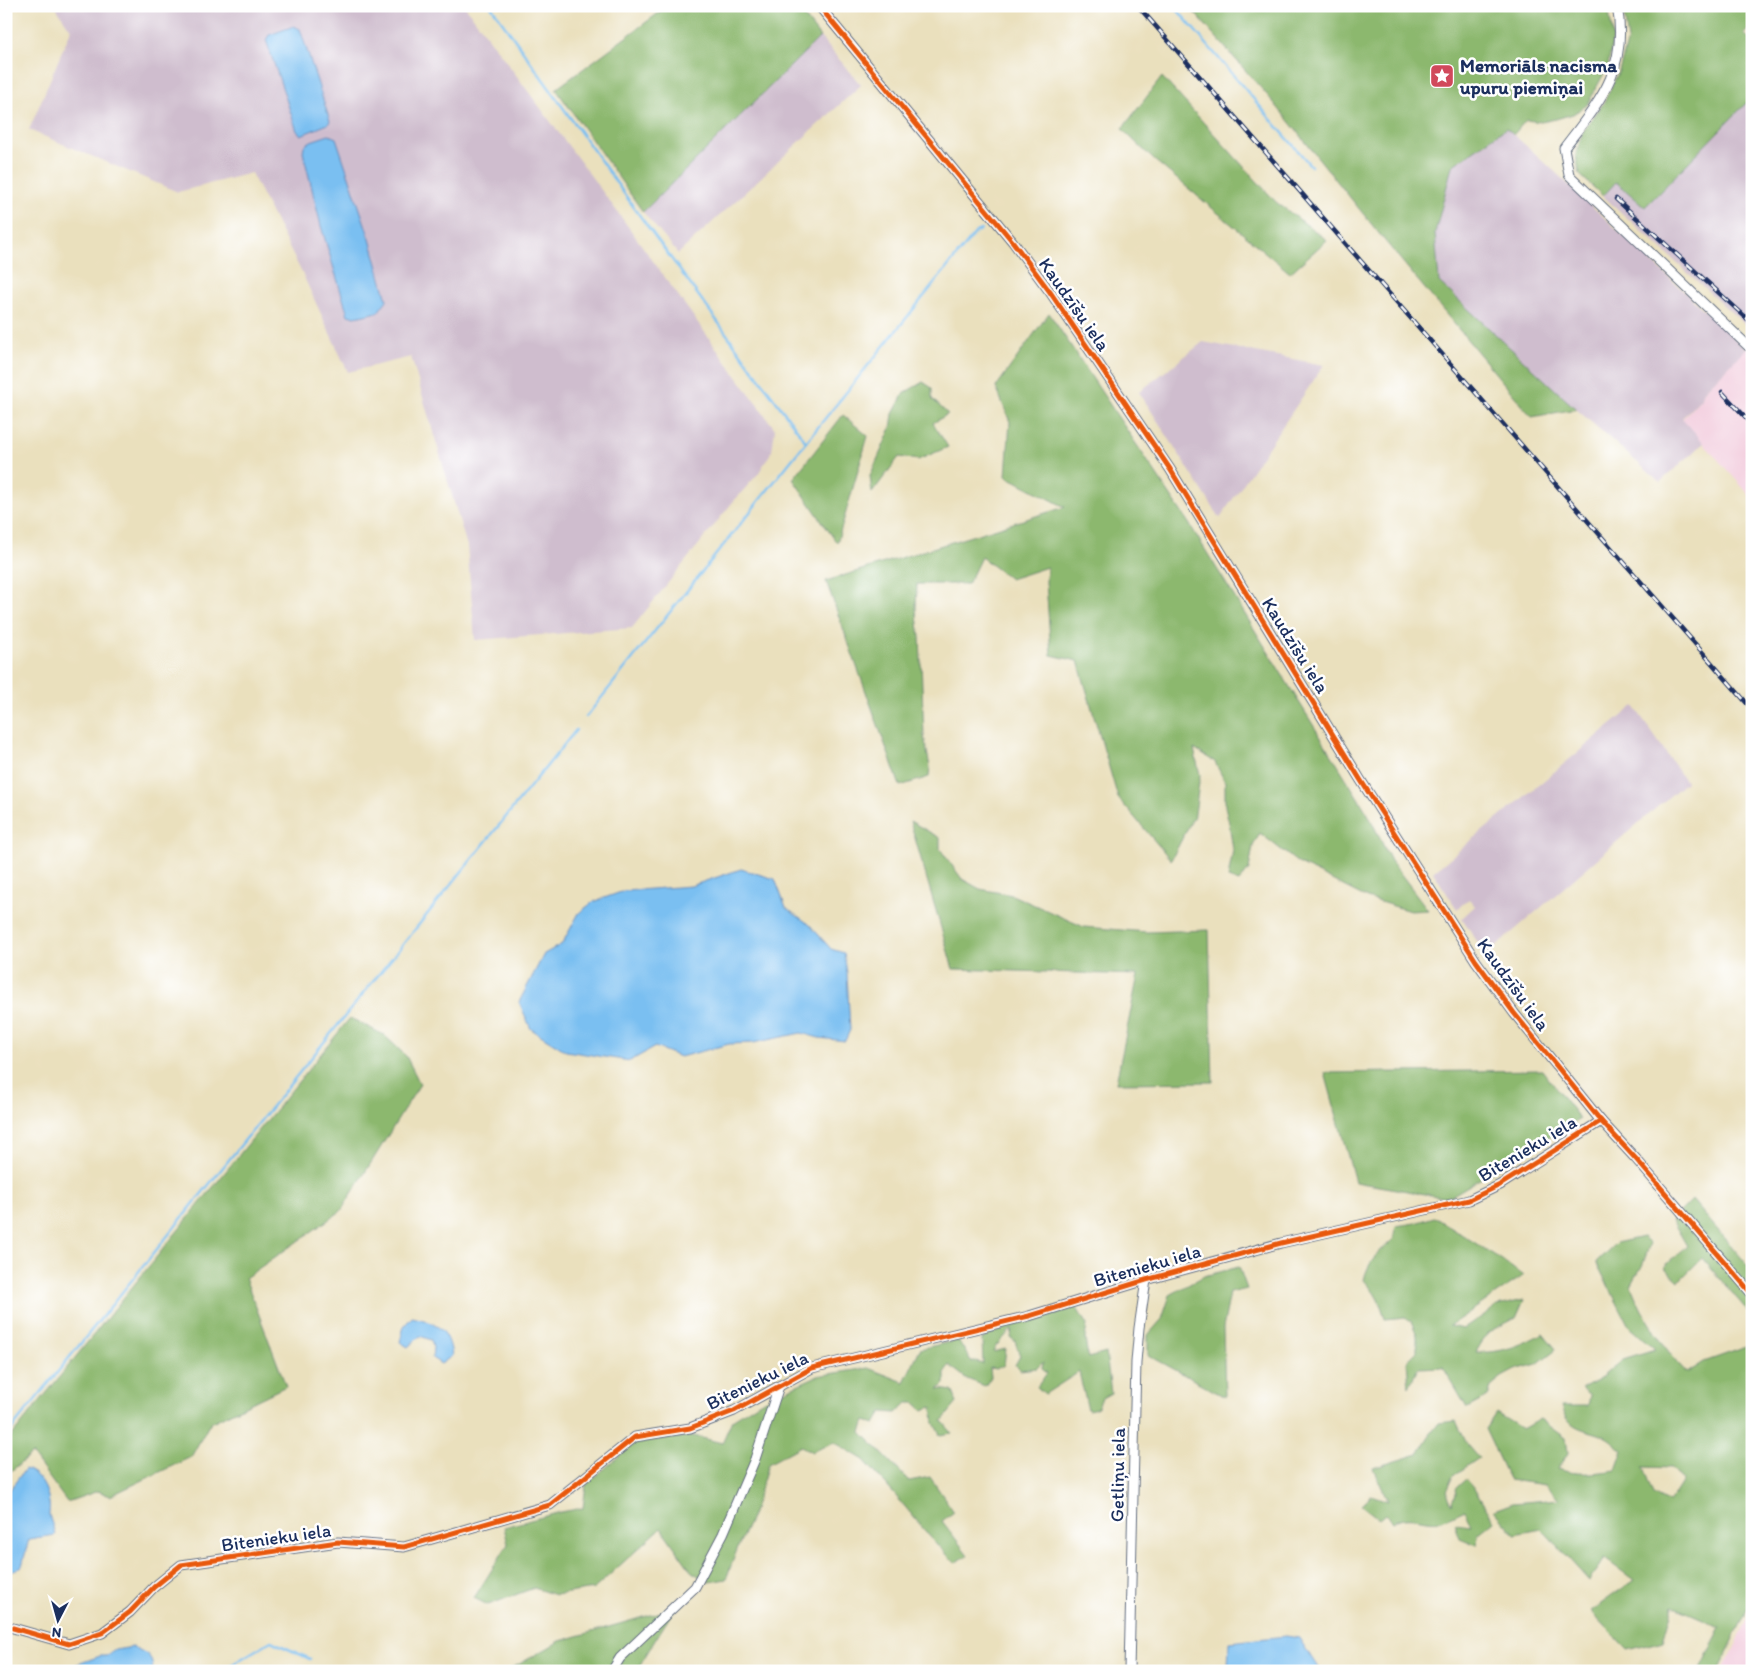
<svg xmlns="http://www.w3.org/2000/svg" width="1758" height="1677" font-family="Itim,sans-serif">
<rect width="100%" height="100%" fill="#fff"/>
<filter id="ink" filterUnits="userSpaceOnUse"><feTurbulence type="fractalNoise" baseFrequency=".02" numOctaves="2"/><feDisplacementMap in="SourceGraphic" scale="10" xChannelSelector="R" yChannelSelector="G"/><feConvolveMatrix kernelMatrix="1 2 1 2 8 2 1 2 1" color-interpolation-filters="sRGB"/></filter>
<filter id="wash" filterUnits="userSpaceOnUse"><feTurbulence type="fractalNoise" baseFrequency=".0096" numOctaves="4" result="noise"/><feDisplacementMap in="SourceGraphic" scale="20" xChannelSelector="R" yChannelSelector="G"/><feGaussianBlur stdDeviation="1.12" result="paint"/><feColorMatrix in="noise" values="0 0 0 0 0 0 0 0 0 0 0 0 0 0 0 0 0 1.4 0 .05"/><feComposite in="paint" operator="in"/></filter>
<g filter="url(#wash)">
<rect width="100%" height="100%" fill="#eae0bd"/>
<!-- built -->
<g fill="#f3cfdf">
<polygon points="1752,342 1752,498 1682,419 1702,397 1704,391"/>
<polygon points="1752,1611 1752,1671 1722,1671 1731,1655"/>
</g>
<!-- industrial -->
<g fill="#cfbdce">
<polygon points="55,6 465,6 616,210 775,429 772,451 758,474 732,503 632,628 475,640 467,546 411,357 348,372 302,273 251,173 178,192 29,130 71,30"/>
<polygon points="820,37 861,85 678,254 643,212"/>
<polygon points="1752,97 1752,331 1603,196 1616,181 1645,207"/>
<polygon points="1506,128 1540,158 1746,349 1704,391 1702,397 1682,418 1704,443 1660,482 1576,409 1439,282 1435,233 1452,166"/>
<polygon points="1203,342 1324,365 1220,518 1139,392"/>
<polygon points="1634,706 1686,782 1486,955 1462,918 1475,906 1469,899 1457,909 1433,872"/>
</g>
<!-- forest -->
<g fill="#8cb86e" stroke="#547466" fill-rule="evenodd">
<polygon points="668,6 796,6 820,37 643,212 556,89"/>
<polygon points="1196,6 1608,6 1613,37 1608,66 1587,105 1573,114 1556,119 1541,122 1526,120 1514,134 1506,128 1452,166 1435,233 1439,282 1576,409 1532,417 1385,241 1275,104 1193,11"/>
<polygon points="1623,6 1752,6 1752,26 1744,34 1752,41 1752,97 1645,207 1616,182 1603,196 1580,175 1576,156 1582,133 1603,104 1619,71 1628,40"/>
<polygon points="1162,77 1276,202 1327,240 1290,273 1153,159 1122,129"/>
<polygon points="1049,313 1190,525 1368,814 1391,861 1428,910 1410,911 1367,898 1298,863 1260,833 1253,846 1249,869 1239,882 1228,878 1233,850 1229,823 1225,806 1225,782 1215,762 1194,749 1200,775 1195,814 1171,860 1118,798 1078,661 1051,655 1046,582 1047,567 1010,579 981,557 968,584 917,584 916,609 920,637 924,736 930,767 929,777 900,786 826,581 1065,507 1006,476 1010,422 996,387"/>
<polygon points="923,382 932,388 932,399 948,414 933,423 948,447 918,460 899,457 872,493 870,476 891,428 893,414 904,393"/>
<polygon points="843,415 868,436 837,543 793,479"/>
<polygon points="910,821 940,838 940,849 962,879 980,889 1012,895 1084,927 1147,932 1209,930 1213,1082 1116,1083 1138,975 953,969"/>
<polygon points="350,1018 384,1035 406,1056 420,1084 341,1211 245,1278 286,1386 210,1423 191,1457 110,1496 98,1491 67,1502 32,1454 6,1475 6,1443"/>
<polygon points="1542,1070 1580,1119 1448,1198 1355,1182 1325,1073"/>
<polygon points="1692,1200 1752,1270 1752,1316 1702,1258 1679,1281 1664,1267 1687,1246 1672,1220"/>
<path d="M1434 1217 1502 1260 1523 1276 1449 1326 1464 1329 1497 1306 1524 1300 1516 1318 1488 1332 1476 1352C1500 1354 1522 1345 1543 1333L1556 1349 1537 1364 1515 1370 1502 1377 1491 1386 1488 1397 1467 1408 1443 1367 1418 1368 1409 1387 1407 1361 1417 1351V1335L1411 1321 1405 1317 1385 1319C1381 1303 1375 1292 1364 1280 1367 1263 1380 1250 1393 1240L1396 1226 1415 1223Z"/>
<path d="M1643 1237 1650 1243 1643 1264 1631 1286C1643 1317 1664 1349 1687 1373L1704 1362 1752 1345V1602L1718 1671H1699L1721 1627 1673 1606 1663 1641 1628 1650 1591 1611 1634 1580 1605 1559 1589 1581 1542 1529 1515 1534 1494 1510 1513 1503 1559 1499 1546 1485 1509 1480 1485 1429 1496 1413 1522 1429 1540 1419 1566 1438 1568 1453 1557 1469C1576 1476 1596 1473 1616 1470L1623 1450C1617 1446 1611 1439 1604 1436 1584 1428 1569 1431 1562 1406H1588L1590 1396 1581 1389 1603 1376 1623 1359 1655 1349 1629 1326 1596 1262 1616 1243ZM1643 1467 1672 1468 1683 1481 1669 1503 1653 1494Z"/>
<polygon points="1239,1267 1247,1289 1230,1293 1223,1328 1225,1397 1148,1355 1148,1335 1162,1319 1170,1295 1204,1276"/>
<polygon points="1075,1305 1087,1325 1085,1338 1088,1358 1106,1353 1111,1393 1102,1398 1097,1408 1088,1410 1079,1372 1045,1394 1037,1387 1047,1373 1042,1369 1043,1362 1037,1368 1020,1370 1015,1365 1020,1356 1015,1341 1011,1338 1012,1329 996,1346 993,1352 1006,1349 1004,1365 996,1369 990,1368 991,1377 985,1386 967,1379 949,1365 945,1372 945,1384 938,1389 953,1391 957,1403 942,1421 952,1433 940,1435 934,1423 932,1407 923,1410 915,1403 907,1403 896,1413 882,1412 875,1424 865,1421 861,1432 909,1481 930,1477 954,1512 942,1521 968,1555 955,1563 931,1538 902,1503 864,1460 834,1442 812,1452 801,1446 768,1464 753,1513 738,1547 726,1579 709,1582 692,1572 661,1528 594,1589 555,1595 534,1588 488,1605 474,1598 508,1544 504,1527 561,1512 583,1508 586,1485 636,1441 694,1436 722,1443 732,1420 760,1402 817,1376 868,1368 904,1382 920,1349 958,1340 971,1361 983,1364 982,1339 1015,1322"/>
<path d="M1456 1421 1467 1444 1479 1458 1453 1476 1446 1491 1452 1504 1456 1494 1455 1489 1466 1479 1473 1487 1494 1521 1478 1534 1477 1545 1460 1538 1455 1524 1471 1526 1464 1510C1457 1513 1449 1518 1441 1520 1425 1523 1409 1512 1393 1522L1385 1514 1379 1519 1361 1505 1371 1495 1388 1501 1373 1468 1418 1454 1429 1436 1439 1423Z"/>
<polygon points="675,1608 636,1671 507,1671 560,1641"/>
</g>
<!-- water -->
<g fill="#7abff1" stroke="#4a77a8">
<polygon points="294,26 300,29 330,121 328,124 301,135 297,131 266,40 269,35"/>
<polygon points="329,135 336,138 370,239 387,300 378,312 355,317 348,315 321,226 303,152 304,146 311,141"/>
<polygon points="741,869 775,879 786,908 809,924 831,949 844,953 847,973 850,1030 845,1041 819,1038 801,1033 753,1043 729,1044 680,1057 655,1047 630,1061 566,1051 531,1029 519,1002 544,954 562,944 579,913 593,902 624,891 691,886"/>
<path d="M412 1317C437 1322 449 1330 452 1356L441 1364 432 1358 433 1347 431 1340 420 1336 408 1347 400 1342 404 1326Z"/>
<path d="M25 1469C39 1473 48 1489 49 1503 50 1507 49 1512 49 1515 51 1522 54 1528 55 1535L29 1539 22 1566 8 1574H6V1498L9 1491Z"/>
<polygon points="1286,1636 1299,1638 1320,1671 1226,1671 1228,1667 1229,1642"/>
<path d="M133 1647C147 1654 152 1654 153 1671H73L75 1665 100 1656H106L115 1650Z"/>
</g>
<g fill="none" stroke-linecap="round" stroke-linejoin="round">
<!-- stream -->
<g stroke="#7abff1" stroke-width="2.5">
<polyline points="491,6 640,216 806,442 586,717"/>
<polyline points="1174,6 1311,166"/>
<polyline points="806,442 976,232 981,230"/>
<polyline points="6,1436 576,730"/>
<polyline points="231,1665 271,1641 310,1659"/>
<polyline points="315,1668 316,1671"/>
</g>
</g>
</g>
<g filter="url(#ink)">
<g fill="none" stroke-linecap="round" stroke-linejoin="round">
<defs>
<g id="minor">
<polyline points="819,6 1013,242 1050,292 1170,469 1360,779 1476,961 1514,1013 1601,1121 1636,1159 1752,1294"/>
<path d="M1617 6C1629 69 1599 102 1564 148L1569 175 1748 346"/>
<polyline points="6,1626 69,1644 102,1633 130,1612 154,1587 181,1565 338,1542 404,1547 550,1505 635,1437 690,1428 734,1411 812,1368 1029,1316 1146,1280 1281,1243 1469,1200 1500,1185 1601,1121"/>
<polyline points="612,1671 620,1658 695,1587 723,1534 755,1459 779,1386"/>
<polyline points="1129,1671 1136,1362 1139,1328 1146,1280"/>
</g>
</defs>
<!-- minor casing -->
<use href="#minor" stroke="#636d7f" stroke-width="11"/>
<!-- minor -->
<use href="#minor" stroke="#fff" stroke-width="9"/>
<defs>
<g id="rail">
<polyline points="1138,6 1752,709"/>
<polyline points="1616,199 1752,323"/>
<polyline points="1722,392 1752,424"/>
</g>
</defs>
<!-- rail casing -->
<use href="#rail" stroke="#1b2f5e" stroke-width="4.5"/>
<!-- rail -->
<use href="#rail" stroke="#fff" stroke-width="2.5" stroke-dasharray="8" stroke-linecap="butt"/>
<defs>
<g id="cycleway">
<polyline points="819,6 1013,242 1050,292 1170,469 1360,779 1476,961 1514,1013 1601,1121 1636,1159 1752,1294"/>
<polyline points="6,1626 69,1644 102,1633 130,1612 154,1587 181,1565 338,1542 404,1547 550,1505 635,1437 690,1428 734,1411 812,1368 1029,1316 1146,1280 1281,1243 1469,1200 1500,1185 1601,1121"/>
</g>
</defs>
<!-- cycleway casing -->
<use href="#cycleway" stroke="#fff" stroke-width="8"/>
<!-- cycleway -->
<use href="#cycleway" stroke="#e8590c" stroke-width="5"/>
</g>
</g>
<!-- icons -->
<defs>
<symbol id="sight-square" viewBox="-11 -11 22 22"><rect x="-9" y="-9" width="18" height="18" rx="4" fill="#d1495b" stroke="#fff"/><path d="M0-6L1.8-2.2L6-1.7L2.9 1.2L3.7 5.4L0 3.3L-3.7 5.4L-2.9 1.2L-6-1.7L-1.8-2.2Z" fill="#fff"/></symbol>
</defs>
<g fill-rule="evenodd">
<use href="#sight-square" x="1428" y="62" width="28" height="28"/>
</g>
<g text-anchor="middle" stroke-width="5" stroke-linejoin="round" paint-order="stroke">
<!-- poi labels -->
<g font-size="19" font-weight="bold" fill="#1b2f5e" stroke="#fff" text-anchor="start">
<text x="1460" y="72">Memoriāls nacisma<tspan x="1460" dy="22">upuru piemiņai</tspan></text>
</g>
<!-- street labels -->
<g font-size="19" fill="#1b2f5e" stroke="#fff">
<text transform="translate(1075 304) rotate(55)" y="7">Kaudzīšu iela</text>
<text transform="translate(1296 645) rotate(58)" y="7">Kaudzīšu iela</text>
<text transform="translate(1514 984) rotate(54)" y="7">Kaudzīšu iela</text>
<text transform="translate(1527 1148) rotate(-31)" y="7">Bitenieku iela</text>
<text transform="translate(1147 1265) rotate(-16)" y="7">Bitenieku iela</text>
<text transform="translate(757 1380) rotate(-26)" y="7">Bitenieku iela</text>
<text transform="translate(1117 1475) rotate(-89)" y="7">Getliņu iela</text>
<text transform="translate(276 1537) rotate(-8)" y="7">Bitenieku iela</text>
</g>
</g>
<!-- margin -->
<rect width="1758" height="1677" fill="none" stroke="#fff" stroke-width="25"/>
<!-- north arrow -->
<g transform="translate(58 1620) rotate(186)" stroke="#ffffff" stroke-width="4" paint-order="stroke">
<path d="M0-4L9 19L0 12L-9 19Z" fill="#1b2f5e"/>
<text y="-8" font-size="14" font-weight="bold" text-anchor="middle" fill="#1b2f5e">N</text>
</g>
</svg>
